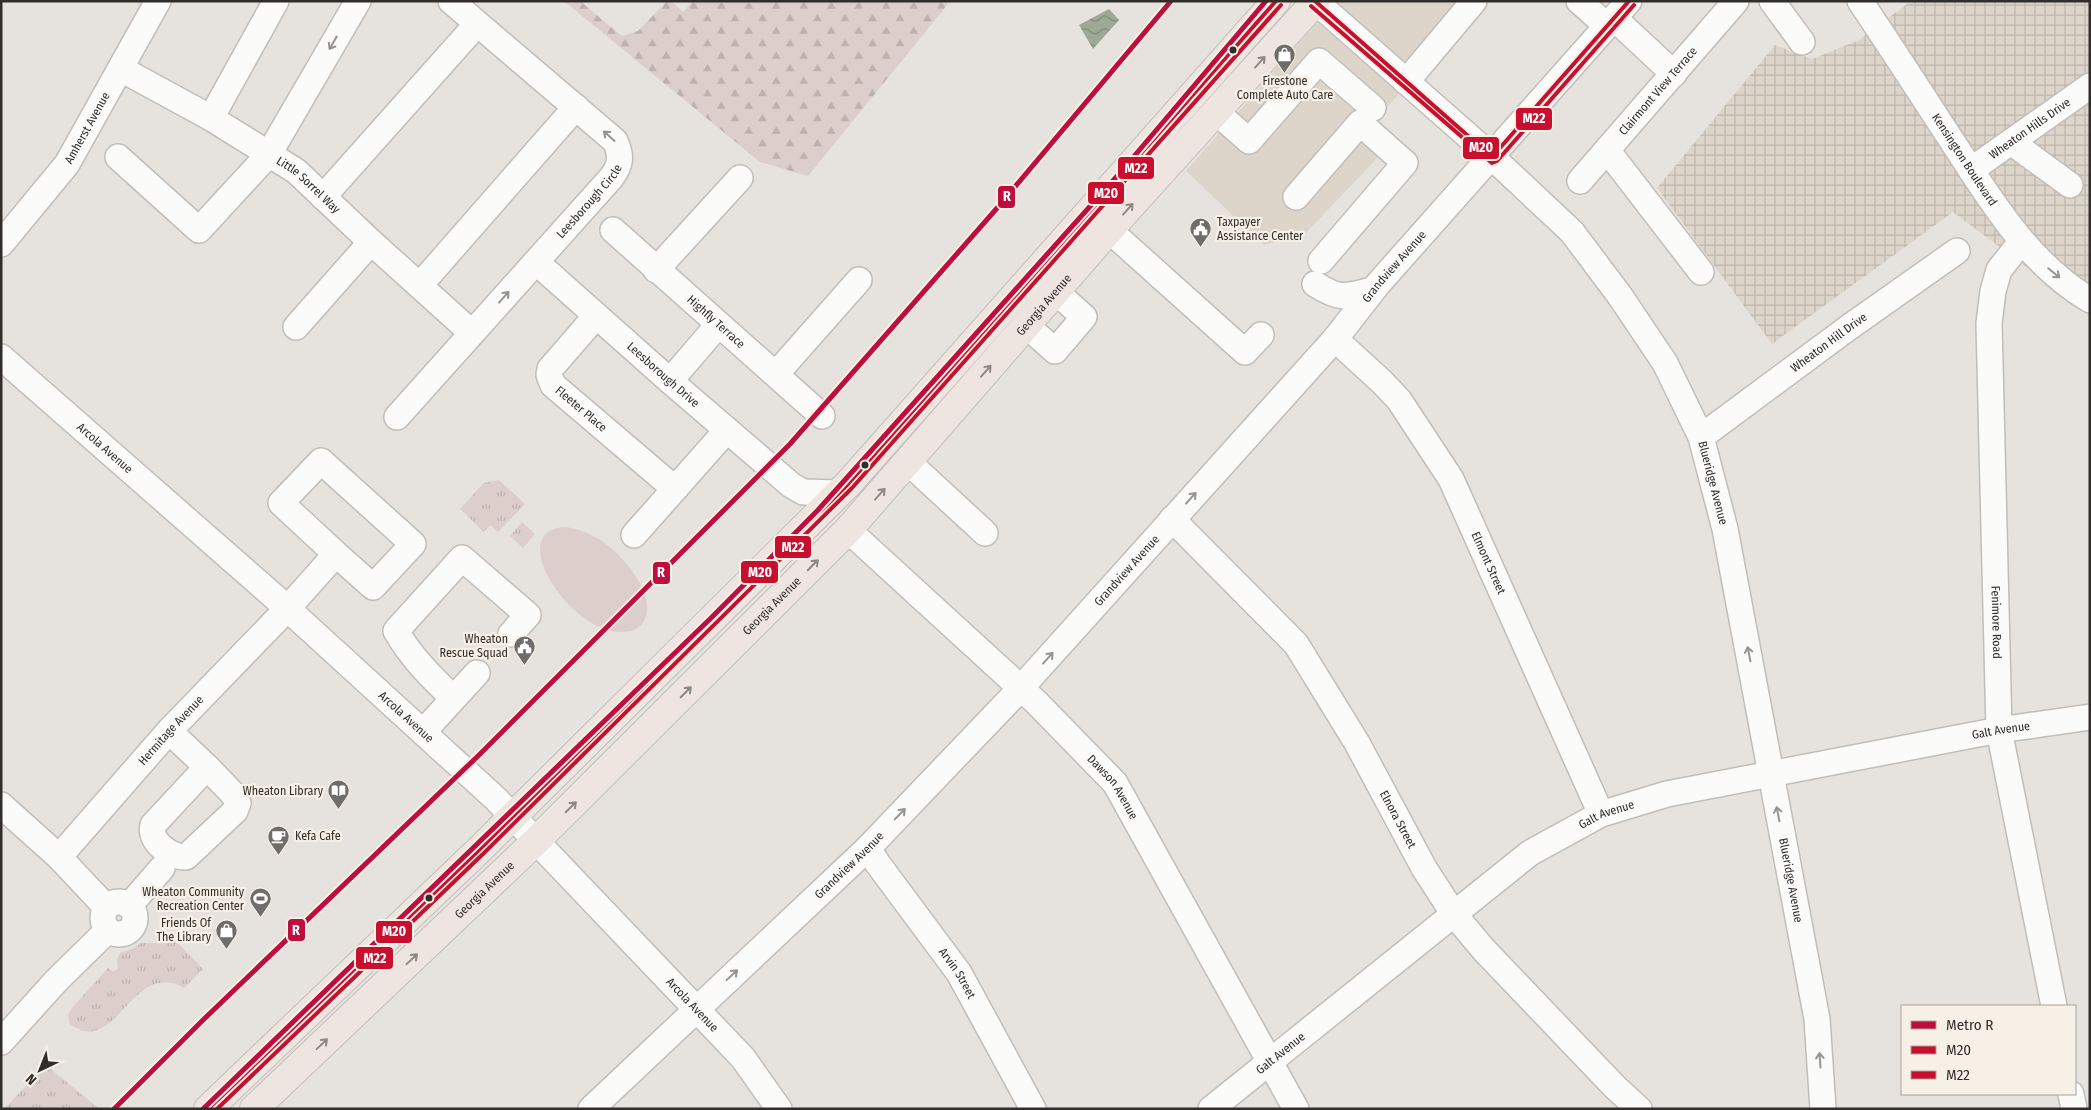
<svg xmlns="http://www.w3.org/2000/svg" width="2091" height="1110" font-family="'Fira Sans Condensed',sans-serif">
<defs>
<pattern id="industrial-grid" width="8" height="8" patternUnits="userSpaceOnUse" patternTransform="scale(1.25)"><rect width="8" height="8" fill="#ddd5ca"/><path d="M0 4h8M4 0v8" fill="none" stroke="#beb7ae"/></pattern>
<pattern id="forest-firs" width="22" height="20" patternUnits="userSpaceOnUse" patternTransform="scale(1.25)"><rect width="22" height="20" fill="#dccecb"/><path d="M5 1l3.5 6h-7zM16 11l3.5 6h-7z" fill="#bdb1ae"/></pattern>
<pattern id="park-tufts" width="24" height="20" patternUnits="userSpaceOnUse" patternTransform="scale(1.25)"><rect width="24" height="20" fill="#dccecb"/><path d="M3 7l-1-3M5 7V3M7 7l1-3M15 17l-1-3M17 17v-4M19 17l1-3" fill="none" stroke="#bdb1ae"/></pattern>
<pattern id="water-waves" width="16" height="10" patternUnits="userSpaceOnUse" patternTransform="scale(1.25)"><rect width="16" height="10" fill="#9da995"/><path d="M0 5q4-4 8 0t8 0" fill="none" stroke="#808a7a"/></pattern>
</defs>
<rect width="100%" height="100%" fill="#e6e2dd"/>
<!-- built -->
<polygon fill="#ddd5ca" points="1336,1 1480,1 1365,133 1384,151 1303,236 1264,245 1186,171"/>
<!-- industrial -->
<polygon fill="url(#industrial-grid)" points="1911,1 2090,1 2090,305 2076,304 1953,212 1772,344 1657,188 1775,45 1812,59 1859,40"/>
<!-- grass -->
<path fill="#dccecb" d="M566 527C579 529 591 534 602 541 623 555 666 604 638 628 584 656 496 529 566 527Z"/>
<!-- forest -->
<polygon fill="url(#forest-firs)" points="564,1 580,1 622,36 638,31 667,1 671,1 683,12 693,1 946,1 948,4 808,176 760,162"/>
<!-- park -->
<g fill="url(#park-tufts)">
<polygon points="499,480 525,504 498,532 490,525 484,532 460,509 484,483"/>
<polygon points="522,522 535,534 523,548 510,536"/>
<path d="M171 936 203 969 184 988C137 961 121 1038 84 1031 79 1030 75 1027 70 1024L68 1015 72 1008 108 968 113 972 118 969 117 960 120 953 134 948 141 943H159Z"/>
<polygon points="46,1065 97,1107 95,1109 4,1109"/>
</g>
<!-- water -->
<polygon fill="url(#water-waves)" points="1109,9 1119,20 1093,49 1079,25"/>
<g fill="none" stroke-linecap="round" stroke-linejoin="round">
<defs>
<g id="minor">
<path id="s1" d="M1315 1 1492 157 1572 232 1620 296 1665 363 1701 437 1725 529 1817 1019 1823 1109"/>
<polyline points="1579,1 1607,26"/>
<polyline points="1772,1 1802,42"/>
<path id="s2" d="M1860 1C1891 47 1920 92 1950 138 1989 197 2027 263 2090 300"/>
<polyline points="1614,18 1674,74"/>
<path id="s3" d="M121 69 211 118 296 171 371 242 472 333"/>
<polyline points="1406,82 1474,1"/>
<polyline points="1215,111 1249,141 1319,61 1373,108"/>
<polyline points="211,118 276,1"/>
<polyline points="2011,142 2070,185"/>
<polyline points="1607,150 1701,272"/>
<polyline points="118,157 199,230 269,154 358,1"/>
<path id="s4" d="M1971 170 2090 86"/>
<path id="s5" d="M1580 181 1736 1"/>
<polyline points="323,197 477,24"/>
<polyline points="1296,197 1360,123 1405,163 1321,261"/>
<path id="s6" d="M613 230 822 416"/>
<polyline points="1109,230 1245,352 1261,335"/>
<path id="s7" d="M2021 242 1999 270 1993 291 1989 323 1999 730 2054 1006"/>
<path id="s8" d="M1 244 67 164 158 1"/>
<path id="s9" d="M536 262 670 381 791 485 803 492 839 493"/>
<polyline points="656,270 740,178"/>
<path d="M1315 284C1340 300 1345 297 1372 290"/>
<polyline points="420,285 576,107"/>
<path id="s10" d="M596 316 550 369 549 375 553 385 675 489"/>
<polyline points="1026,325 1055,351 1084,317 1056,292"/>
<polyline points="296,327 371,242"/>
<path id="s11" d="M1335 339 1382 382 1399 400 1451 479 1601 814"/>
<path id="s12" d="M1 357 278 600 496 799 743 1058 779 1109"/>
<polyline points="776,374 859,280"/>
<polyline points="670,381 718,325"/>
<path id="s13" d="M397 417 611 178C621 165 622 156 615 141L451 1"/>
<path id="s14" d="M1701 437 1848 328 1957 251"/>
<polyline points="908,462 985,533"/>
<path id="s15" d="M1172 519 1296 644 1357 743 1424 868 1453 913 1484 950 1615 1087 1639 1109"/>
<path id="s16" d="M848 530 1036 702 1115 783 1296 1109"/>
<polyline points="634,535 727,430"/>
<path d="M453 698C431 677 411 657 396 631L462 558 528 615 511 634"/>
<path d="M169 731 207 767 153 825C148 841 171 858 186 857L235 811 238 803 233 794 207 767"/>
<polyline points="423,732 477,673"/>
<polyline points="1,805 59,857 106,907"/>
<path id="s17" d="M868 848 878 864 959 973 1033 1109"/>
<path id="s18" d="M59 857 169 731 287 609 336 554 281 503 321 461 413 544 373 587 336 554"/>
<circle cx="119" cy="918" r="16"/>
<polyline points="129,906 162,868"/>
<polyline points="1,1042 57,980 108,930"/>
<polyline points="2071,1094 2074,1109"/>
<path id="s19" d="M591 1109 868 848 1021 688 1335 339 1378 284 1629 1"/>
<path id="s20" d="M1211 1109 1530 853 1601 814 1667 794 1999 730 2090 717"/>
</g>
<g id="major">
<polyline points="208,1109 480,849 848,484 1276,1"/>
<path id="s21" d="M254 1109 536 841 848 530 1109 230 1316 1"/>
</g>
</defs>
<!-- minor casing -->
<use href="#minor" stroke="#c1beba" stroke-width="28"/>
<!-- major casing -->
<use href="#major" stroke="#c1bfbd" stroke-width="30"/>
<!-- minor -->
<use href="#minor" stroke="#fbfbfa" stroke-width="25"/>
<!-- major -->
<use href="#major" stroke="#eee5e0" stroke-width="28"/>
<defs>
<g id="bus-1">
<polyline points="1315,1 1492,157 1629,1"/>
<polyline points="208,1109 480,849 848,484 1276,1"/>
</g>
<g id="bus-2">
<polyline points="1311,6 1492,163 1497,161 1634,5"/>
<polyline points="217,1109 484,853 852,488 1281,5"/>
</g>
</defs>
<!-- bus-1 casing -->
<use href="#bus-1" stroke="#f7f0e6" stroke-width="8"/>
<!-- bus-2 casing -->
<use href="#bus-2" stroke="#f7f0e6" stroke-width="8"/>
<!-- bus-1 -->
<use href="#bus-1" stroke="#c8102e" stroke-width="4"/>
<!-- bus-2 -->
<use href="#bus-2" stroke="#c8102e" stroke-width="4"/>
<defs>
<g id="metro-1">
<polyline points="114,1109 202,1021 479,755 790,444 998,207 1171,1"/>
<polyline points="203,1109 711,618 818,510 1119,174 1266,1"/>
</g>
</defs>
<!-- metro-1 casing -->
<use href="#metro-1" stroke="#f7f0e6" stroke-width="9"/>
<!-- metro-1 -->
<use href="#metro-1" stroke="#bf0d3e" stroke-width="5"/>
</g>
<!-- one-way arrows -->
<defs><path id="oneway-shaft" d="M-6 0H5M1.5-3L5.5 0L1.5 3" fill="none" stroke-width="1.6" stroke-linecap="round" stroke-linejoin="round" transform="scale(1.25)"/></defs>
<g stroke="#969492">
<use href="#oneway-shaft" transform="translate(333 43) rotate(120)"/>
<use href="#oneway-shaft" transform="translate(609 136) rotate(-138)"/>
<use href="#oneway-shaft" transform="translate(2054 273) rotate(39)"/>
<use href="#oneway-shaft" transform="translate(504 297) rotate(-48)"/>
<use href="#oneway-shaft" transform="translate(1191 498) rotate(-48)"/>
<use href="#oneway-shaft" transform="translate(1749 654) rotate(-101)"/>
<use href="#oneway-shaft" transform="translate(1048 658) rotate(-48)"/>
<use href="#oneway-shaft" transform="translate(900 814) rotate(-46)"/>
<use href="#oneway-shaft" transform="translate(1778 814) rotate(-101)"/>
<use href="#oneway-shaft" transform="translate(732 975) rotate(-43)"/>
<use href="#oneway-shaft" transform="translate(1820 1060) rotate(-94)"/>
</g>
<g stroke="#8f8985">
<use href="#oneway-shaft" transform="translate(1260 62) rotate(-48)"/>
<use href="#oneway-shaft" transform="translate(1128 209) rotate(-48)"/>
<use href="#oneway-shaft" transform="translate(986 371) rotate(-49)"/>
<use href="#oneway-shaft" transform="translate(880 494) rotate(-48)"/>
<use href="#oneway-shaft" transform="translate(813 565) rotate(-45)"/>
<use href="#oneway-shaft" transform="translate(686 692) rotate(-45)"/>
<use href="#oneway-shaft" transform="translate(571 807) rotate(-45)"/>
<use href="#oneway-shaft" transform="translate(412 959) rotate(-43)"/>
<use href="#oneway-shaft" transform="translate(322 1044) rotate(-43)"/>
</g>
<!-- icons -->
<defs>
<symbol id="shop-pin" viewBox="-11 -11 22 30"><path d="M0 17L-7.5 6A9.5 9.5 0 1 1 7.5 6Z" fill="#706c69" stroke="#f7f0e6"/><path d="M-5-2.5h2.3a2.7 3.5 0 0 1 5.4 0H5L5.5 6h-11ZM-1.5-2.5h3a1.5 2.3 0 0 0-3 0Z" fill="#fff"/></symbol>
<symbol id="civic-pin" viewBox="-11 -11 22 30"><path d="M0 17L-7.5 6A9.5 9.5 0 1 1 7.5 6Z" fill="#706c69" stroke="#f7f0e6"/><path d="M-.6-6.5H3V-4.5H.6V-3L4-1V1h2V6H-6V1h2V-1L-.6-3ZM-1.2 2.5V6h2.4V2.5Z" fill="#fff"/></symbol>
<symbol id="library-pin" viewBox="-11 -11 22 30"><path d="M0 17L-7.5 6A9.5 9.5 0 1 1 7.5 6Z" fill="#706c69" stroke="#f7f0e6"/><path d="M-6-4Q-3-5.5-.7-3.5V5Q-3 3-6 4ZM6-4Q3-5.5 .7-3.5V5Q3 3 6 4Z" fill="#fff"/></symbol>
<symbol id="cafe-pin" viewBox="-11 -11 22 30"><path d="M0 17L-7.5 6A9.5 9.5 0 1 1 7.5 6Z" fill="#706c69" stroke="#f7f0e6"/><path d="M-5.5-4.5H6V0H3Q3 3.5 0 3.5H-2.5Q-5.5 3.5-5.5 0ZM3-3.2v2h1.7v-2ZM-6 4.5H4V6H-6Z" fill="#fff"/></symbol>
<symbol id="stadium-pin" viewBox="-11 -11 22 30"><path d="M0 17L-7.5 6A9.5 9.5 0 1 1 7.5 6Z" fill="#706c69" stroke="#f7f0e6"/><path d="M0-5a6.5 5 0 1 0 0 10a6.5 5 0 1 0 0-10ZM-3.5-1.8h7v3.6h-7Z" fill="#fff"/></symbol>
</defs>
<g fill-rule="evenodd">
<use href="#shop-pin" x="1272" y="42" width="25" height="34"/>
<use href="#civic-pin" x="1188" y="216" width="25" height="34"/>
<use href="#civic-pin" x="512" y="634" width="25" height="34"/>
<use href="#library-pin" x="326" y="778" width="25" height="34"/>
<use href="#cafe-pin" x="266" y="824" width="25" height="34"/>
<use href="#stadium-pin" x="248" y="886" width="25" height="34"/>
<use href="#shop-pin" x="214" y="918" width="25" height="34"/>
</g>
<!-- markers -->
<g fill="#302d2a" stroke="#f7f0e6" stroke-width="2">
<circle cx="1233" cy="50" r="4.5"/>
<circle cx="865" cy="465" r="4.5"/>
<circle cx="429" cy="898" r="4.5"/>
</g>
<g text-anchor="middle" stroke-width="4.5" stroke-linejoin="round" paint-order="stroke">
<!-- poi labels -->
<g font-size="12" fill="#302d2a" stroke="#f7f0e6" text-anchor="end">
<text x="1285" y="85" text-anchor="middle">Firestone<tspan x="1285" dy="14">Complete Auto Care</tspan></text>
<text x="1217" y="226" text-anchor="start">Taxpayer<tspan x="1217" dy="14">Assistance Center</tspan></text>
<text x="508" y="643">Wheaton<tspan x="508" dy="14">Rescue Squad</tspan></text>
<text x="323" y="795">Wheaton Library</text>
<text x="295" y="840" text-anchor="start">Kefa Cafe</text>
<text x="244" y="896">Wheaton Community<tspan x="244" dy="14">Recreation Center</tspan></text>
<text x="211" y="927">Friends Of<tspan x="211" dy="14">The Library</tspan></text>
</g>
<!-- street labels -->
<g font-size="12" fill="#302d2a" stroke="#f7f0e6">
<text dy="4" stroke="none"><textPath href="#s5" startOffset="119">Clairmont View Terrace</textPath></text>
<text dy="4" stroke="none"><textPath href="#s8" startOffset="145">Amherst Avenue</textPath></text>
<text dy="4" stroke="none"><textPath href="#s4" startOffset="72">Wheaton Hills Drive</textPath></text>
<text dy="4" stroke="none"><textPath href="#s2" startOffset="190">Kensington Boulevard</textPath></text>
<text dy="4" stroke="none"><textPath href="#s3" startOffset="221">Little Sorrel Way</textPath></text>
<text dy="4" stroke="none"><textPath href="#s13" startOffset="289">Leesborough Circle</textPath></text>
<text dy="4" stroke="none"><textPath href="#s19" startOffset="1165">Grandview Avenue</textPath></text>
<text dy="4" stroke="none"><textPath href="#s21" startOffset="1128">Georgia Avenue</textPath></text>
<text dy="4" stroke="none"><textPath href="#s6" startOffset="138">Highfly Terrace</textPath></text>
<text dy="4" stroke="none"><textPath href="#s14" startOffset="159">Wheaton Hill Drive</textPath></text>
<text dy="4" stroke="none"><textPath href="#s9" startOffset="170">Leesborough Drive</textPath></text>
<text dy="4" stroke="none"><textPath href="#s10" startOffset="124">Fleeter Place</textPath></text>
<text dy="4" stroke="none"><textPath href="#s12" startOffset="138">Arcola Avenue</textPath></text>
<text dy="4" stroke="none"><textPath href="#s1" startOffset="636">Blueridge Avenue</textPath></text>
<text dy="4" stroke="none"><textPath href="#s11" startOffset="275">Elmont Street</textPath></text>
<text dy="4" stroke="none"><textPath href="#s19" startOffset="760">Grandview Avenue</textPath></text>
<text dy="4" stroke="none"><textPath href="#s21" startOffset="722">Georgia Avenue</textPath></text>
<text dy="4" stroke="none"><textPath href="#s7" startOffset="389">Fenimore Road</textPath></text>
<text dy="4" stroke="none"><textPath href="#s12" startOffset="542">Arcola Avenue</textPath></text>
<text dy="4" stroke="none"><textPath href="#s18" startOffset="169">Hermitage Avenue</textPath></text>
<text dy="4" stroke="none"><textPath href="#s20" startOffset="899">Galt Avenue</textPath></text>
<text dy="4" stroke="none"><textPath href="#s16" startOffset="370">Dawson Avenue</textPath></text>
<text dy="4" stroke="none"><textPath href="#s20" startOffset="495">Galt Avenue</textPath></text>
<text dy="4" stroke="none"><textPath href="#s15" startOffset="379">Elnora Street</textPath></text>
<text dy="4" stroke="none"><textPath href="#s19" startOffset="355">Grandview Avenue</textPath></text>
<text dy="4" stroke="none"><textPath href="#s1" startOffset="1041">Blueridge Avenue</textPath></text>
<text dy="4" stroke="none"><textPath href="#s21" startOffset="318">Georgia Avenue</textPath></text>
<text dy="4" stroke="none"><textPath href="#s17" startOffset="154">Arvin Street</textPath></text>
<text dy="4" stroke="none"><textPath href="#s12" startOffset="948">Arcola Avenue</textPath></text>
<text dy="4" stroke="none"><textPath href="#s20" startOffset="89">Galt Avenue</textPath></text>
</g>
</g>
<g stroke="#f7f0e6" stroke-width="2">
<rect x="1515" y="107" width="38" height="24" rx="5" fill="#c8102e"/>
<rect x="1462" y="136" width="38" height="24" rx="5" fill="#c8102e"/>
<rect x="1117" y="156" width="38" height="24" rx="5" fill="#c8102e"/>
<rect x="1087" y="181" width="38" height="24" rx="5" fill="#c8102e"/>
<rect x="997" y="185" width="19" height="24" rx="5" fill="#bf0d3e"/>
<rect x="774" y="535" width="38" height="24" rx="5" fill="#c8102e"/>
<rect x="740" y="560" width="39" height="24" rx="5" fill="#c8102e"/>
<rect x="652" y="561" width="19" height="24" rx="5" fill="#bf0d3e"/>
<rect x="287" y="918" width="19" height="24" rx="5" fill="#bf0d3e"/>
<rect x="375" y="920" width="38" height="24" rx="5" fill="#c8102e"/>
<rect x="355" y="946" width="39" height="24" rx="5" fill="#c8102e"/>
</g>
<g font-size="14" text-anchor="middle" font-weight="bold" fill="#fff">
<text x="1534" y="123">M22</text>
<text x="1481" y="152">M20</text>
<text x="1136" y="173">M22</text>
<text x="1106" y="198">M20</text>
<text x="1007" y="201">R</text>
<text x="793" y="552">M22</text>
<text x="760" y="577">M20</text>
<text x="661" y="577">R</text>
<text x="296" y="935">R</text>
<text x="394" y="936">M20</text>
<text x="375" y="963">M22</text>
</g>
<!-- border -->
<rect width="2091" height="1110" fill="none" stroke="#302d2a" stroke-width="5"/>
<!-- legend -->
<rect x="1901" y="1005" width="175" height="90" fill="#f7f0e6" stroke="#a7a29b"/>
<rect x="1911" y="1021" width="25" height="8" fill="#bf0d3e" stroke="#a7a29b"/>
<text x="1946" y="1030" font-size="15" fill="#302d2a">Metro R</text>
<rect x="1911" y="1046" width="25" height="8" fill="#c8102e" stroke="#a7a29b"/>
<text x="1946" y="1055" font-size="15" fill="#302d2a">M20</text>
<rect x="1911" y="1071" width="25" height="8" fill="#c8102e" stroke="#a7a29b"/>
<text x="1946" y="1080" font-size="15" fill="#302d2a">M22</text>
<!-- north arrow -->
<g transform="translate(40 1070) rotate(223)" stroke="#f7f0e6" stroke-width="4" paint-order="stroke">
<path d="M0-4L9 19L0 12L-9 19Z" fill="#302d2a"/>
<text y="-8" font-size="14" font-weight="bold" text-anchor="middle" fill="#302d2a">N</text>
</g>
</svg>
